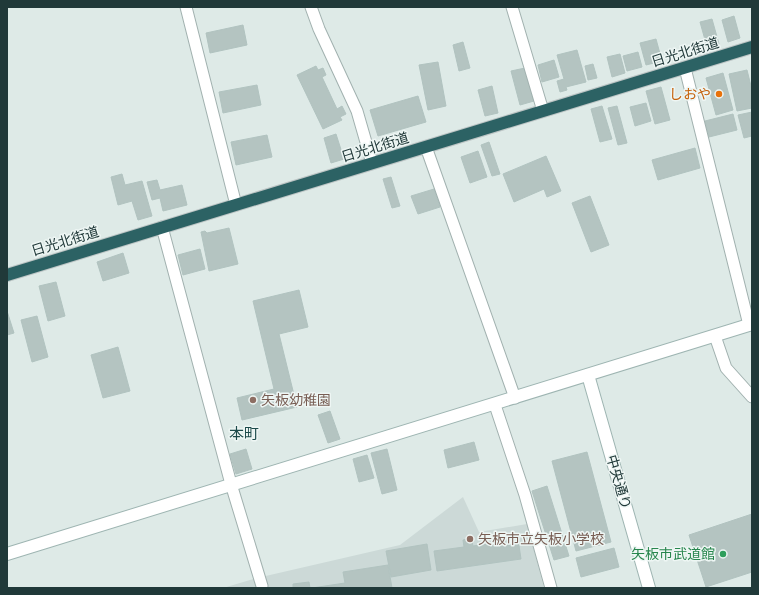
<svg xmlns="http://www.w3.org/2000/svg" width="759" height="595" font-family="'Varela Round','Noto Sans JP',sans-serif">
<rect width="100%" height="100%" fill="#deeae7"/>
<!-- built -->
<polygon fill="#ccd9d7" points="463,497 479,532 527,524 544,588 223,588 257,578 400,545"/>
<!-- building -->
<g fill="#b4c4c1" stroke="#b1c3c0">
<polygon points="734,16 740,38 728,42 722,20"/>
<polygon points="712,19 719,44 707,47 700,22"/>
<polygon points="243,25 247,45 210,53 206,33"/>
<polygon points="656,39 662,61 646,65 640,43"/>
<polygon points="463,42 470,68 459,71 453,45"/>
<polygon points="577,50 586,82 566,87 567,90 560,92 557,81 564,79 557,55"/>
<polygon points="638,52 642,67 627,71 623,56"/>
<polygon points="620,54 625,73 612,77 607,57"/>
<polygon points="554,60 559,77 542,82 538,65"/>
<polygon points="438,62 446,106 428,110 419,65"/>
<polygon points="593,64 597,78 588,80 585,66"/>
<polygon points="316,66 318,70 323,68 326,75 322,77 337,109 342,106 346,114 340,117 342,120 323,129 297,75"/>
<polygon points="525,68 534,101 520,105 511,71"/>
<polygon points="747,70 752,90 752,108 737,111 729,74"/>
<polygon points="723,73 733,110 716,115 706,78"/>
<polygon points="257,85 261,105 223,113 219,92"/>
<polygon points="492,86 498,113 485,116 478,90"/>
<polygon points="661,87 670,120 655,124 646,91"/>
<polygon points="418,96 426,122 378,136 370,110"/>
<polygon points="646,103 651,121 635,126 630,107"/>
<polygon points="602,106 612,139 600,142 591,109"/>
<polygon points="617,106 627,143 618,145 608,108"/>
<polygon points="752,112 752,136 744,138 738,115"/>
<polygon points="733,114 737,130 709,137 705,121"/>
<polygon points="336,134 344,159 331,163 324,138"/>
<polygon points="267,135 272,157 236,165 231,142"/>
<polygon points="489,142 500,174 492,176 481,145"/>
<polygon points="695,148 700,168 658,180 652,160"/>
<polygon points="478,151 487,177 470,183 461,157"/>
<polygon points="546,156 561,191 547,197 544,189 514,202 503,174"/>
<polygon points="122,174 125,185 142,181 152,216 138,220 132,201 118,205 111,177"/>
<polygon points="391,177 400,206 392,208 383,179"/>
<polygon points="157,180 160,190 182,185 187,205 163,211 160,198 152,200 147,182"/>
<polygon points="434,189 440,207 418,214 411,196"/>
<polygon points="590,196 609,245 591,252 572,203"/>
<polygon points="229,228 238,264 209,271 201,232 205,231 207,233"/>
<polygon points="200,249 205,269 183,275 178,255"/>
<polygon points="123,253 129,273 103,281 97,262"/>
<polygon points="56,282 65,316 48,321 39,286"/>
<polygon points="299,290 308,327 279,334 297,407 242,420 237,398 274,389 253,301"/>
<polygon points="7,311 14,333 7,335"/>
<polygon points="37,316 48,357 32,362 21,320"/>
<polygon points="118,347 130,391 103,398 91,355"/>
<polygon points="330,411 340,439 328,443 318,415"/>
<polygon points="474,442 479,460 448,468 444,450"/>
<polygon points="246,449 252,469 236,474 230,454"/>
<polygon points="387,449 397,490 382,494 371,453"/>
<polygon points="587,452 611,542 576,551 552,461"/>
<polygon points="367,455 374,478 359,482 353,459"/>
<polygon points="547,486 569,556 554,560 532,491"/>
<polygon points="752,514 752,572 706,587 689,535"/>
<polygon points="471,538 473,546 518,539 521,559 437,571 434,551 464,547 463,540"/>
<polygon points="427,544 431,570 391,577 386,551"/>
<polygon points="614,548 619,567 581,577 576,558"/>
<polygon points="388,565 392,588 312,588 345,583 343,572"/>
<polygon points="309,582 310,588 293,588 293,584"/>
</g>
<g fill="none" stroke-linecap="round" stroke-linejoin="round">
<defs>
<g id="street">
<polyline points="186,7 236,205"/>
<polyline points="311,7 319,29 357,111 372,163"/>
<polyline points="512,7 543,111"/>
<polyline points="685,68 749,325"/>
<polyline points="426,147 515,398"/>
<polyline points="162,227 231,484 262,586"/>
<polyline points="715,336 726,368 752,397"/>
<polyline points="495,405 525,495 551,588"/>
</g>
<g id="secondary">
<polyline points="588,375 649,588"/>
<polyline points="7,554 752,324"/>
</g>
<polyline id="highway" points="7,275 752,47"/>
</defs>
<!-- street casing -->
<use href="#street" stroke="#a1b1af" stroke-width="13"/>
<!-- secondary casing -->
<use href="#secondary" stroke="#9eb5b2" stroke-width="14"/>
<!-- highway casing -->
<use href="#highway" stroke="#bcc4c4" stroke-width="14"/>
<!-- street -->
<use href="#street" stroke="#fff" stroke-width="11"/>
<!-- secondary -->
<use href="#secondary" stroke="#fff" stroke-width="12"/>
<!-- highway -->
<use href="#highway" stroke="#2c6264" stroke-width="12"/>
</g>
<!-- markers -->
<circle fill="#e8710a" stroke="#eef6f4" stroke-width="1.5" cx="719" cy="94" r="4"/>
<g fill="#8d6e63" stroke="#eef6f4" stroke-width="1.5">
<circle cx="253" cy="400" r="4"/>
<circle cx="470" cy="539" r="4"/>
</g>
<circle fill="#2e9e5b" stroke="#eef6f4" stroke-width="1.5" cx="723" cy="554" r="4"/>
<g text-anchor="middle" stroke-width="3" stroke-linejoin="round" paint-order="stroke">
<!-- street labels -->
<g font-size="14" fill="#203939" stroke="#eef6f4">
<text transform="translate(685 52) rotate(-17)" y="5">日光北街道</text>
<text transform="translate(375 147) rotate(-17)" y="5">日光北街道</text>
<text transform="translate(65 241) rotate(-17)" y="5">日光北街道</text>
<text transform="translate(619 482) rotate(74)" y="5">中央通り</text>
</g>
<!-- food labels -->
<g font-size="14" fill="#c56008" stroke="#eef6f4" text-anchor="end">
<text x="711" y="99">しおや</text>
</g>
<!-- education labels -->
<g font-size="14" fill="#785e54" stroke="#eef6f4" text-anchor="start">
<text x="261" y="405">矢板幼稚園</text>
<text x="478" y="544">矢板市立矢板小学校</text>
</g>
<!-- leisure labels -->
<g font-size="14" fill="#27864d" stroke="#eef6f4" text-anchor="end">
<text x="715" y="559">矢板市武道館</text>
</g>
<!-- neighbourhood labels -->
<g font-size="15" fill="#1c4a4a" stroke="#eef6f4">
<text x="244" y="439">本町</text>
</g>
</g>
<!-- border -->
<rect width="759" height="595" fill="none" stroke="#203939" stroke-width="16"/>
</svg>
